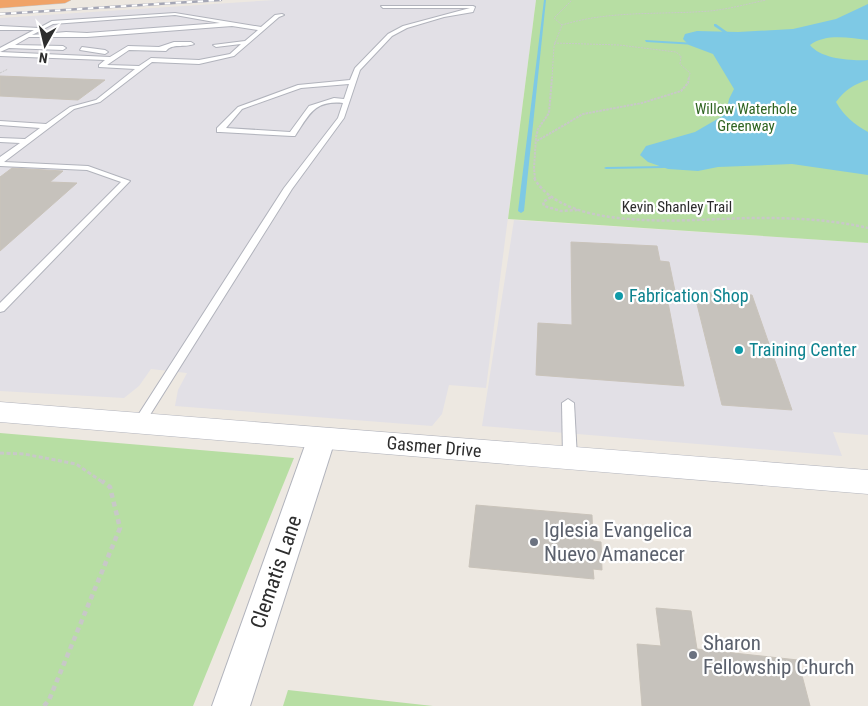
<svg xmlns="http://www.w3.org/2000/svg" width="868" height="706" font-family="'Roboto Condensed',sans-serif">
<rect width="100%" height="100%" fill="#ede8e1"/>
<!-- industrial -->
<g fill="#e2e0e6">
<polygon points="274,0 536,0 486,388 449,385 442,414 432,426 175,406 178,390 187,373 151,369 139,386 124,398 0,391 0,18"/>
<polygon points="514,220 868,243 868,435 833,432 842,456 482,426"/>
</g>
<!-- green -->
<g fill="#b7dea3">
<polygon points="536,0 868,0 868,243 508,219"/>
<polygon points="0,433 294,458 193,706 0,706"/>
<polygon points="288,690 433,706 283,706"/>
</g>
<!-- water -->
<path fill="#7ec9e5" d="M868 4V40C851 38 825 33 810 45 821 59 851 61 868 60V80C854 84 845 90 836 102 844 116 854 124 868 132V175L792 164 718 167 698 171 668 169 648 162 640 155 646 146 695 132 726 114 729 99 734 89 713 54 689 45 683 39 685 34 697 31 738 32 793 29 836 19Z"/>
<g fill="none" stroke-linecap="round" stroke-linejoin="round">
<!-- stream -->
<g fill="#7ec9e5" fill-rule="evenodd">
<polygon points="544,0 546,0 524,211 521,213 518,211"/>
<polygon points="714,24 716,24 733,36 730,37 714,26"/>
<polygon points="645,40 696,43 698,44 696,45 646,42"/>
<polygon points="671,164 673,165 673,166 663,168 606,169 604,168 606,167 663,166"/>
</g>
</g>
<!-- building -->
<g fill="#c6c2bc" stroke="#c9c3ba">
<polygon points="0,76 105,80 78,100 0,96"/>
<polygon points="12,168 63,171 50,182 77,183 0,251 0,177"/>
<polygon points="571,242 657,246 660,261 669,262 675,291 666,292 684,386 536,375 538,323 572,325"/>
<polygon points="694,292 752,295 792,410 722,405"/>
<polygon points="476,505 592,515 593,541 601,542 602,570 593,569 594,579 469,567"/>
<polygon points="656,608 691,611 697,649 798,660 810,706 642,706 637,644 661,646"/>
</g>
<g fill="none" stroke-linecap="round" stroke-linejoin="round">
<defs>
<g id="lane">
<path d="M381 6H473L475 7 473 12 444 17 407 28 392 36 360 70 344 118 292 189 143 426H135L133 423 284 188 338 118 343 103C314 100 309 115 295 136H292L220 132H217V128L238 107 298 85 350 80 355 68 388 34 403 26 470 8H383ZM349 84 344 99 334 98 309 106 290 132 226 128 242 109 301 88Z"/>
<path d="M175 13 261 27 275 15 282 14 284 15 279 17 234 56 199 64 152 62 100 102 74 109 4 162 88 166 130 181 4 311 0 312V303L121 182 87 170 0 166V157L20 143 0 142V138L25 139 40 128 0 125V121L46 124 70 107 96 100 135 69 99 67V65L105 60 0 56V52L110 57 128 46 159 47 174 42H191L194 44C184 48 172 43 166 51L129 50 107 65 139 66 151 58 199 60 230 54 241 44 216 47 213 45 245 41 258 30 232 26 87 37H29L15 45 63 46 66 48 63 50 9 48 0 52V48L34 30H0V26L39 28 52 21ZM175 15 220 23 87 33 66 32 32 35 53 24Z"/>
<polygon points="82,47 105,50 108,52 105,54 80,50"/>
<polygon points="568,399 574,403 577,458 575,461 565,461 563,458 562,403"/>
</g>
<polygon id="street" points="322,428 332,431 336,437 250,706 212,706 308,437 312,431"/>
<polygon id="secondary" points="0,402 868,470 868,494 0,422"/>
<polygon id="highway" points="0,0 71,0 65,3 0,8"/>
</defs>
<!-- lane casing -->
<use href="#lane" stroke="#b1b3bc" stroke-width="2"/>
<!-- street casing -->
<use href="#street" stroke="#b1b3bc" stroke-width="2"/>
<!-- secondary casing -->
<use href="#secondary" stroke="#b1b3bc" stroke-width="1"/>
<!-- highway casing -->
<use href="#highway" stroke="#c8c8c8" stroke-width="1"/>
<!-- path-far4 -->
<g stroke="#c8c8c8" stroke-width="1" stroke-dasharray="2 1" stroke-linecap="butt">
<polyline points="562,25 554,18 572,0"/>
<polyline points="554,43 619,45 676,52 681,56 680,64 690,73 689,78"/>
<polyline points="0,73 8,69"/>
<path d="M552 78 554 46 562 25C611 10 660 15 710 11 729 9 747 4 766 0"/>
</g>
<!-- path-far3 -->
<g stroke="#c8c8c8" stroke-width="2" stroke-dasharray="2.5 1" stroke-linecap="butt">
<polyline points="537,141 583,114 642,103 681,91 688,83 689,77"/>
<polyline points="535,179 534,168 536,137 538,129 549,113 552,77"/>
</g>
<!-- path-far2 -->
<g stroke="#c8c8c8" stroke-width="2.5" stroke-dasharray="3 2" stroke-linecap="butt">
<path d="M534 178C568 237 704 217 762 218 798 218 833 220 868 228"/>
<polyline points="551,197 543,202 544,206 561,211 578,210"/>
</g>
<!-- path-far1 -->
<polyline stroke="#c8c8c8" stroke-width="3" stroke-dasharray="4 2.5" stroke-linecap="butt" points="0,453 24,454 76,464 104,483"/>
<!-- path -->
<polyline stroke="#c8c8c8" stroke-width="4.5" stroke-dasharray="5 4" stroke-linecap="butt" points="44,706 49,700 120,528 110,487 102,481"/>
<!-- lane -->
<use href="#lane" fill="#fff" fill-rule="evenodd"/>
<!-- street -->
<use href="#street" fill="#fff" fill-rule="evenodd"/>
<!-- secondary -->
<use href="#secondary" fill="#fff" fill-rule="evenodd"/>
<!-- highway -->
<use href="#highway" fill="#f0a368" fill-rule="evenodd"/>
<defs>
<polyline id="rail" points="0,14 221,0"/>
</defs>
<!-- rail casing -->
<use href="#rail" stroke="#a4a6b5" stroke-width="2.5"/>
<!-- rail -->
<use href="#rail" stroke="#fff" stroke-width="2" stroke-dasharray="5.5" stroke-linecap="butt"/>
</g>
<!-- markers -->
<g fill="#0f9aa8" stroke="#fff" stroke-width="2">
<circle cx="619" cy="296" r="5"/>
<circle cx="739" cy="350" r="5"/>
</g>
<g fill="#6b7280" stroke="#fff" stroke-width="2">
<circle cx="534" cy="542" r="5"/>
<circle cx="693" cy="655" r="5"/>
</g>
<g text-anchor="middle" stroke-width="4.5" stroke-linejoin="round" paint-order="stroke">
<!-- far-park labels -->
<g font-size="15" fill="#306522" stroke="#fff">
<text x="746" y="114">Willow Waterhole<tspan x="746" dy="17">Greenway</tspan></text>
</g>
<!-- far-street labels -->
<g font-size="15" fill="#2d2d2d" stroke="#fff">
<text x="677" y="212">Kevin Shanley Trail</text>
</g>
<!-- culture labels -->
<g font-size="18" fill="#0d838f" stroke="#fff" text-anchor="start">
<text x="629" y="302">Fabrication Shop</text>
<text x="749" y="356">Training Center</text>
</g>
<!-- street labels -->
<g font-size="18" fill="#2d2d2d" stroke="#fff">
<text transform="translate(434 447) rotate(5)" y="6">Gasmer Drive</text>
</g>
<!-- near-worship labels -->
<g font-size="21" fill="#5b616d" stroke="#fff" text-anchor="start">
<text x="544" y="537">Iglesia Evangelica<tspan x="544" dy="24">Nuevo Amanecer</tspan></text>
<text x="703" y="650">Sharon<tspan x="703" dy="24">Fellowship Church</tspan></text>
</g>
<!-- near-street labels -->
<g font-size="21" fill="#2d2d2d" stroke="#fff">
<text transform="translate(276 572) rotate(-71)" y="7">Clematis Lane</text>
</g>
</g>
<!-- north arrow -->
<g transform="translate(45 45) rotate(188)" stroke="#ffffff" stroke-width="4" paint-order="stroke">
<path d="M0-4L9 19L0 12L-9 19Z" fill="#2d2d2d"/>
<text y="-8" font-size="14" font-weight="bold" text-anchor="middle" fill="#2d2d2d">N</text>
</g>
</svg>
